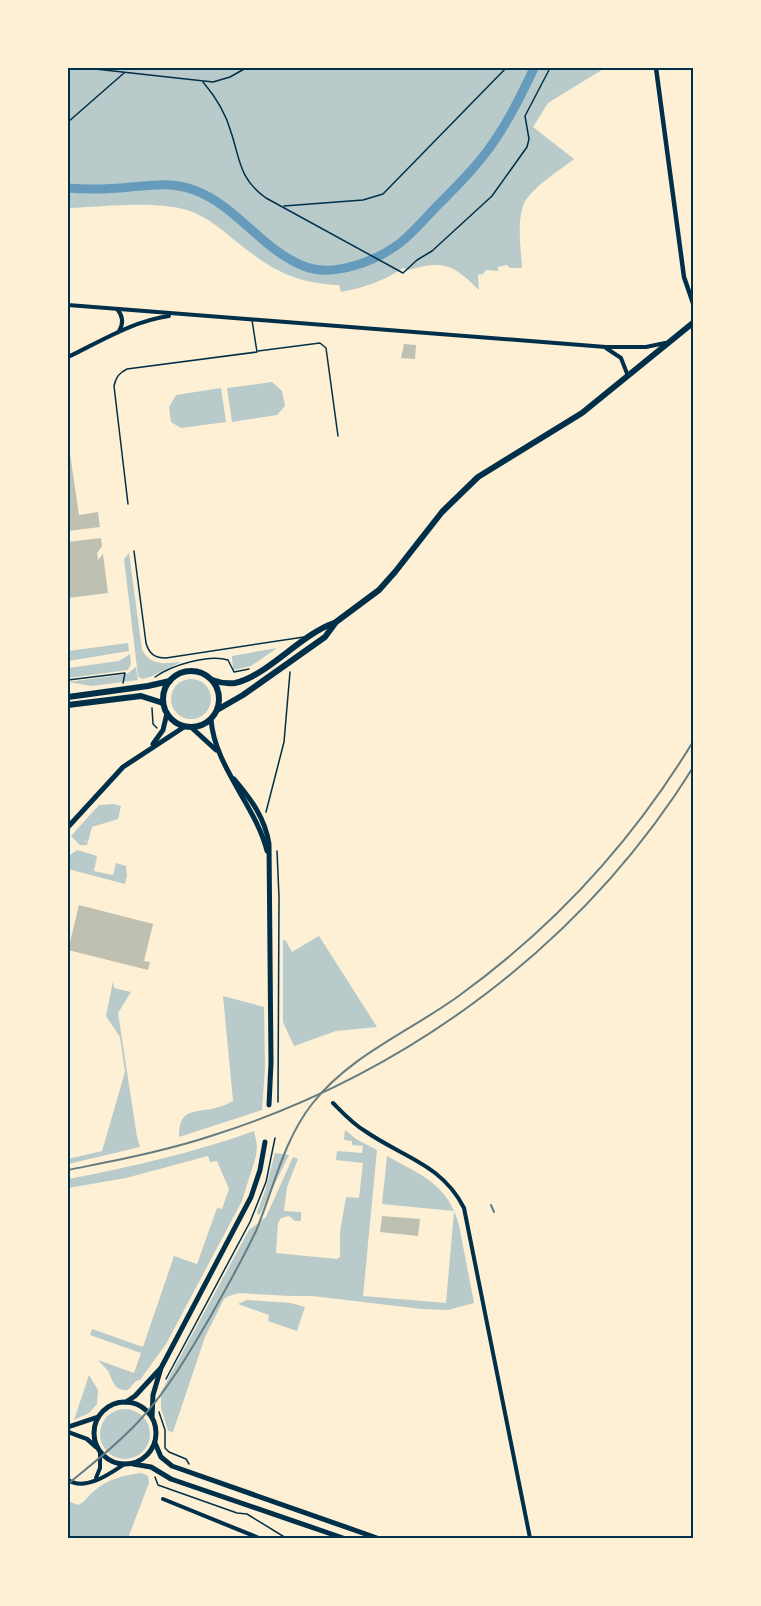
<svg xmlns="http://www.w3.org/2000/svg" width="761" height="1606" font-family="'DM Sans',sans-serif">
<rect width="100%" height="100%" fill="#fdf0d5"/>
<!-- green -->
<g fill="#b9caca">
<path d="M68 68H605L548 103 533 127 574 159C560 170 528 190 523 206 517 224 521 249 522 268H510L507 265 498 267V271L486 270 483 274 478 275 479 290C453 264 443 260 408 270L403 268C384 281 363 288 341 292L339 285C292 283 269 268 233 239 221 229 209 219 195 213 163 199 103 207 68 208Z"/>
<polygon points="272,382 282,391 285,406 277,415 232,422 227,388"/>
<polygon points="221,388 226,422 181,428 171,422 169,407 176,395"/>
<path d="M129 553 142 650C152 667 165 663 181 662L150 677 142 679 138 676 124 559Z"/>
<polygon points="128,643 129,651 68,661 68,651"/>
<polygon points="277,648 251,666 233,670 232,656"/>
<polygon points="130,654 131,664 128,670 68,678 68,668 119,661"/>
<polygon points="136,667 138,680 92,686 68,682 127,674"/>
<circle cx="191" cy="699" r="20"/>
<polygon points="114,804 121,806 118,819 92,827 88,842 83,840 88,843 87,845 80,845 71,836 99,805"/>
<polygon points="77,850 97,856 94,871 113,875 116,863 126,866 127,876 125,884 68,869 70,855"/>
<polygon points="319,936 377,1027 336,1031 294,1046 283,1022 283,940 286,941 292,952"/>
<polygon points="113,981 114,988 131,992 118,1013 137,1137 140,1147 68,1164 68,1159 102,1151 125,1072 120,1037 106,1016"/>
<path d="M223 996 264 1007 265 1068 262 1110 179 1137C178 1105 199 1114 219 1107 224 1106 228 1103 233 1101Z"/>
<path d="M345 1130 356 1139 377 1150 363 1296 446 1303 454 1211 382 1204 387 1156C421 1175 448 1184 459 1225L474 1303 448 1310 422 1309 312 1296H290L239 1293 229 1296 224 1299 205 1337 173 1432 168 1431 161 1408V1392L249 1230 266 1217 293 1157 298 1159 287 1187 284 1211 301 1212V1221H295L289 1216 281 1218 278 1223 276 1253 337 1259 340 1257V1232L346 1197 359 1198 363 1163 336 1160 337 1151 362 1153 363 1146 352 1145V1141L344 1140Z"/>
<path d="M254 1131 257 1145 256 1156 242 1201 166 1344 140 1380 136 1381 128 1390C114 1391 113 1381 108 1371 105 1367 101 1363 98 1360L134 1373 141 1353 90 1335 92 1329 143 1347 174 1256 197 1264 217 1208 222 1209 229 1189 217 1161 210 1162 208 1156 126 1178 68 1188V1179C131 1167 193 1153 254 1131Z"/>
<polygon points="275,1153 289,1155 260,1214 258,1215 257,1212 265,1191"/>
<polygon points="247,1300 291,1303 305,1307 297,1331 268,1321 269,1315 238,1304"/>
<polygon points="89,1375 98,1390 97,1404 89,1413 74,1420"/>
<circle cx="125" cy="1434" r="25"/>
<path d="M142 1473 148 1476 149 1483 128 1538H68V1501L78 1505C85 1502 87 1497 93 1492 107 1479 124 1475 142 1473Z"/>
</g>
<g fill="none" stroke-linecap="round" stroke-linejoin="round">
<!-- canal -->
<path stroke="#669bbc" stroke-width="9" d="M68 188C88 190 111 189 131 187 153 185 172 182 194 190 238 206 262 251 306 267 335 277 376 261 400 243 414 232 426 217 438 205 458 185 477 166 493 143 509 120 522 94 534 68"/>
</g>
<!-- building -->
<g fill="#bec0b2">
<polygon points="404,344 416,345 415,359 401,358"/>
<polygon points="68,440 79,515 98,512 100,527 68,531"/>
<polygon points="101,538 102,546 97,553 98,560 103,554 108,593 68,598 68,542"/>
<polygon points="79,905 153,924 144,961 150,962 148,970 68,950"/>
<polygon points="382,1216 420,1219 418,1236 380,1232"/>
</g>
<g fill="none" stroke-linecap="round" stroke-linejoin="round">
<!-- path -->
<g stroke="#003049" stroke-width="1.5">
<polyline points="86,68 213,82 230,77 246,68"/>
<path d="M203 82C215 96 226 114 231 132 240 159 239 179 266 198L403 273 417 260 432 251 492 196 527 147 529 139 525 116 550 68"/>
<polyline points="68,122 124,73"/>
<polyline points="284,206 363,200 383,194 506,68"/>
<path d="M155 677C172 665 209 654 228 660L234 672 249 669"/>
<polyline points="68,680 125,673 123,683"/>
<polyline points="152,708 153,724 157,728"/>
<polyline points="266,812 284,742 290,672"/>
<polyline points="277,851 279,897 278,1102"/>
<polyline points="166,1379 250,1222 266,1182 275,1138"/>
<polyline points="159,1412 165,1430 165,1448 169,1452 186,1459 189,1464"/>
<polyline points="155,1477 158,1485 237,1513 247,1514 286,1538"/>
</g>
<!-- service -->
<g stroke="#003049" stroke-width="1.5">
<polyline points="258,351 320,343 326,348 338,436"/>
<path d="M128 504 114 386C116 377 119 373 127 369L257 352 252 320"/>
<path d="M134 551 146 643C149 654 155 658 166 658L304 637"/>
</g>
<!-- minor -->
<g stroke="#003049" stroke-width="4">
<polyline points="68,305 606,347 646,347 665,343"/>
<path d="M117 309C123 316 124 323 119 331"/>
<polyline points="606,348 621,358 628,376"/>
<path d="M68 357C101 341 133 321 169 316"/>
<path d="M333 1103C343 1113 353 1124 365 1131 402 1157 442 1164 464 1208L530 1538"/>
<polyline points="96,1478 100,1468 100,1453"/>
<path d="M68 1480C85 1491 108 1475 123 1465"/>
<polyline points="163,1499 259,1538"/>
</g>
<!-- tertiary -->
<g stroke="#003049" stroke-width="4.5">
<polyline points="656,68 684,277 694,306"/>
<polyline points="68,1427 98,1417"/>
<polyline points="68,1432 87,1439 96,1447"/>
</g>
<!-- secondary -->
<g stroke="#003049" stroke-width="5">
<path d="M211 719C214 766 256 806 267 851"/>
<polyline points="192,728 216,750"/>
<polyline points="153,744 163,730 167,713"/>
<path d="M234 779C251 799 265 818 269 844L271 1063 269 1105"/>
<polyline points="68,827 123,767 184,727"/>
<circle cx="125" cy="1433" r="31"/>
<polyline points="126,1402 135,1396 160,1369"/>
<polyline points="152,1417 153,1395 161,1368 251,1197 260,1170 265,1142"/>
<polyline points="155,1443 161,1457 172,1466 377,1538"/>
<polyline points="133,1464 151,1467 171,1479 343,1538"/>
</g>
<!-- primary -->
<g stroke="#003049" stroke-width="6">
<circle cx="191" cy="699" r="28"/>
<path d="M212 680C220 683 227 684 235 683 267 676 300 635 334 623"/>
<polyline points="68,697 148,686 170,681"/>
<polyline points="68,705 141,696 163,703"/>
<polyline points="217,710 243,695 325,637 336,622 379,590 395,572 442,512 478,477 582,413 694,322"/>
</g>
<!-- rail -->
<g stroke="#657d81" stroke-width="2">
<path d="M68 1170C117 1160 166 1151 214 1135 411 1072 584 943 694 766"/>
<polyline points="491,1205 494,1212"/>
<path d="M68 1484C92 1464 117 1445 139 1421 167 1391 188 1355 209 1319 225 1290 242 1261 256 1231 274 1188 283 1141 312 1104 350 1055 411 1031 460 995 555 926 633 841 694 740"/>
</g>
</g>
<!-- border -->
<rect width="761" height="1606" fill="none" stroke="#fdf0d5" stroke-width="138"/>
<rect x="69" y="69" width="623" height="1468" fill="none" stroke="#003049" stroke-width="2"/>
</svg>
